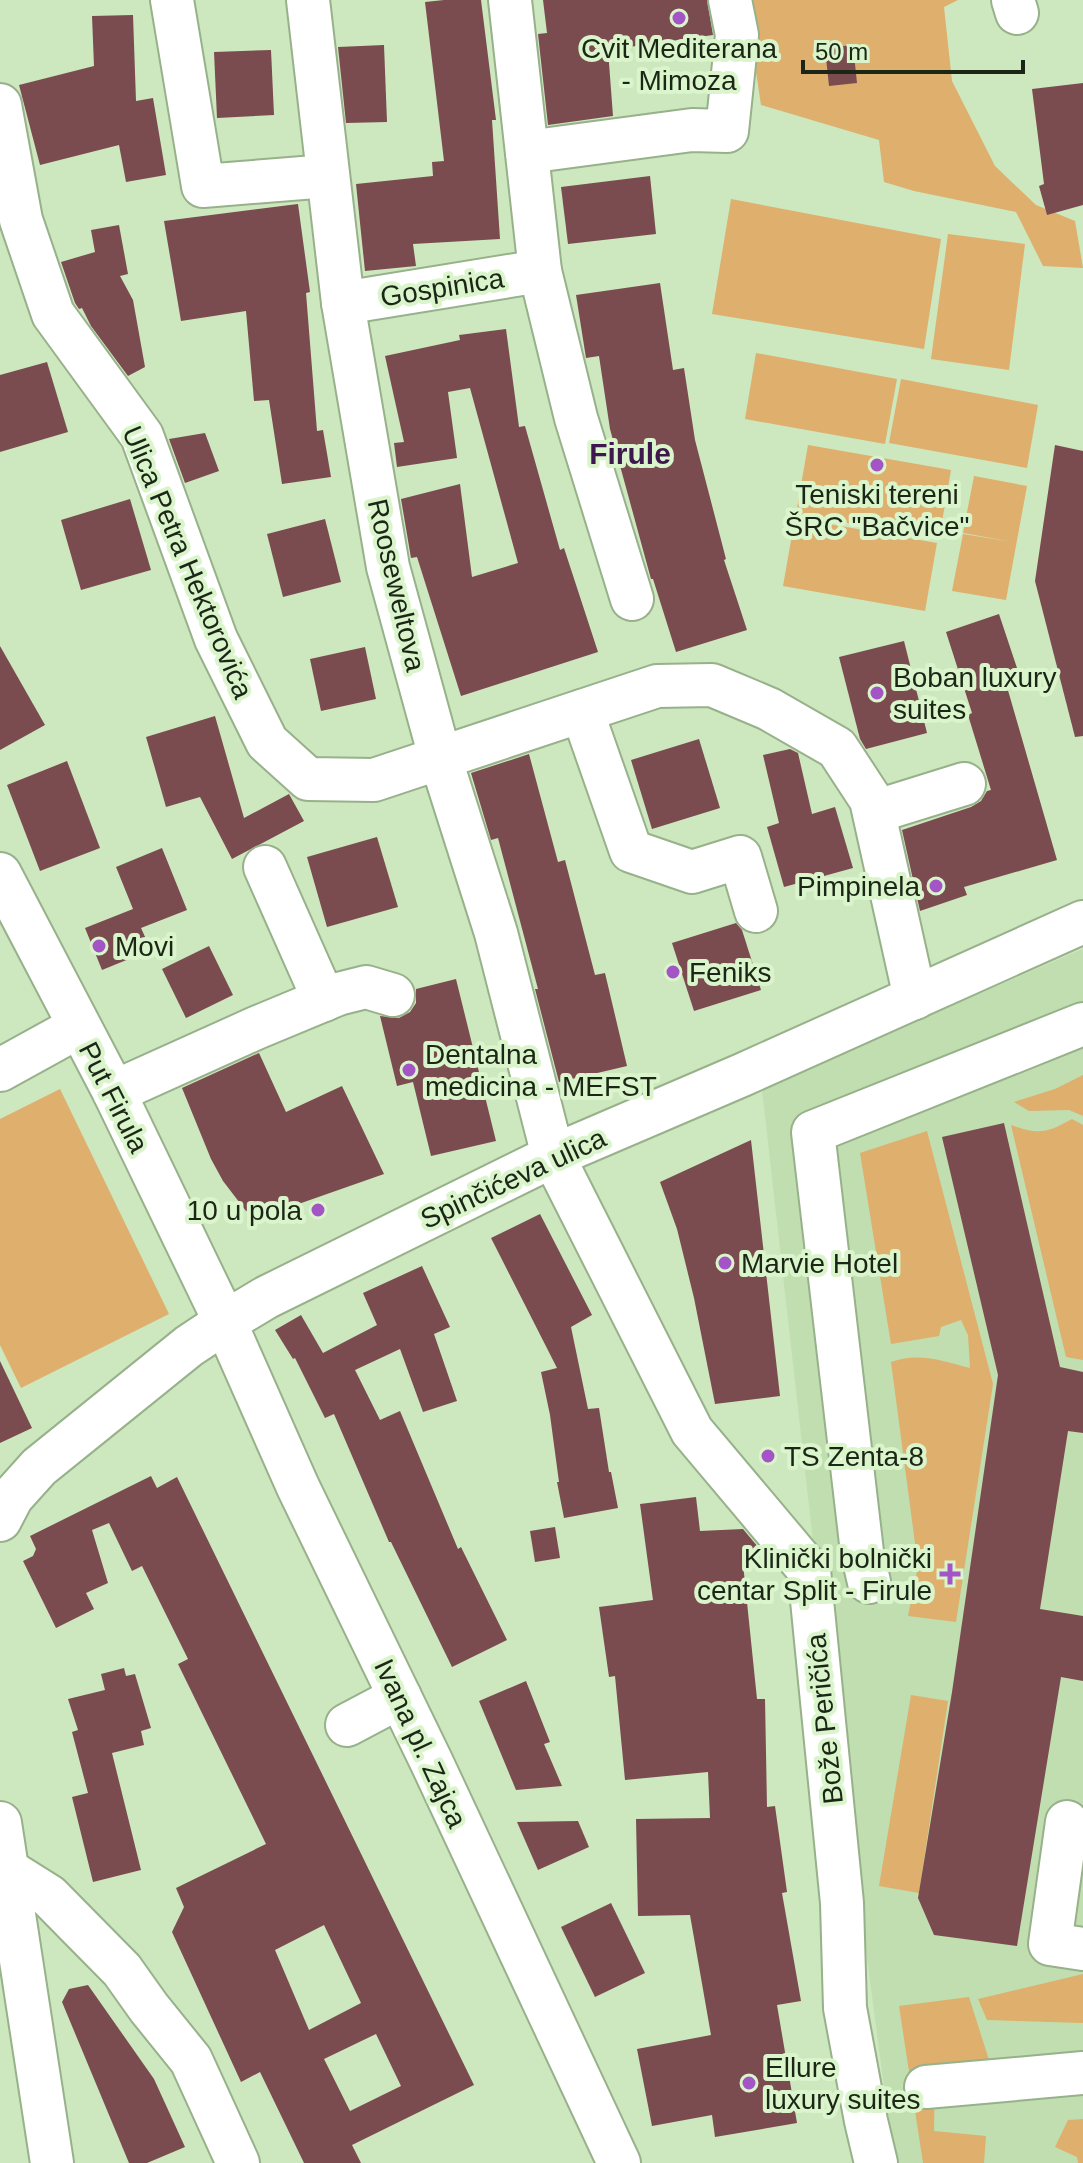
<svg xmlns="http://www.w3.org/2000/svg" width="1083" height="2163" font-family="Helvetica,sans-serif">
<rect width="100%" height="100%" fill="#cde7be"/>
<!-- built -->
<polygon fill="#c0deaf" points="1083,949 1083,2163 892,2163 888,2117 819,1594 762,1089 782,1078"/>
<!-- green -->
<g fill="#deaf6d">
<polygon points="745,0 958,0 944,7 952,81 995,166 1036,205 1075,221 1083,268 1043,266 1016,212 914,191 884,182 879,140 761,105"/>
<polygon points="731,199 941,239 924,349 712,314"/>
<polygon points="948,234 1025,244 1009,370 931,359"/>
<polygon points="756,353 897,379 885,444 745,419"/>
<polygon points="901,379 1038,405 1027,468 889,443"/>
<polygon points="808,445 951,470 939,539 796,514"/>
<polygon points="974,476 1027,486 1006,600 952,591 963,534 1013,542 963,533"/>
<polygon points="795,518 937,543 925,611 783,586"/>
<polygon points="1083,1075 1083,1116 1069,1110 1029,1111 1014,1102 1055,1089"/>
<polygon points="60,1089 169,1314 21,1388 0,1345 0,1119"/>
<path d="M1072 1119 1083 1125V1360L1066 1357 1011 1125C1039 1135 1047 1133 1072 1119Z"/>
<path d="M927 1131 993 1384 956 1622 908 1616 918 1566 891 1362C920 1352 942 1361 970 1368L968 1335 961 1320 941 1327 939 1336 891 1344 860 1153Z"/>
<polygon points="911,1695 948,1701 919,1893 879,1886"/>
<polygon points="1083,1974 1083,2023 987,2020 978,1999"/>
<polygon points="969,1997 990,2063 935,2070 934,2131 986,2136 984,2163 923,2163 899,2006"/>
<polygon points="1083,2119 1083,2163 1078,2163 1077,2157 1055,2147 1068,2120"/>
</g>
<!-- building -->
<g fill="#7a4c50" fill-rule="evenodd">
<polygon points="444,0 481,0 496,120 492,120 500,239 413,244 416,266 365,271 356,184 433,176 432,162 444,161 425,2"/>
<polygon points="543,0 707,0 713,35 608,50 613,116 548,125 538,34 547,33"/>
<polygon points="133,15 136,101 153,98 166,175 126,182 119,145 40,165 19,85 94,66 92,16"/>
<polygon points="384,45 387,122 346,123 338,47"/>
<polygon points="853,45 857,83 829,86 825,48"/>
<polygon points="271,50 274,115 217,118 214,52"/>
<polygon points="1083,83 1083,205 1047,215 1039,186 1044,184 1032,89"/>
<polygon points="650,176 656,234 568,244 561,187"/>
<polygon points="298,204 310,292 306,293 317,431 323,430 331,477 282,484 269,400 254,401 246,311 181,321 164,221"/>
<polygon points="119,225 128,274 120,276 133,300 145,367 128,376 91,326 82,308 79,309 75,303 61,262 95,252 91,230"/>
<polygon points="660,283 673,370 684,368 695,440 726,559 724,560 747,630 676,652 653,579 651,579 610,429 599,356 586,358 576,295"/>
<polygon points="506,329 519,427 525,426 560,550 564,548 598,652 461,696 417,557 411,558 401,499 460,484 472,577 518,563 470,388 448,392 457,458 397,467 394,443 404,442 385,356 460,340 459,335"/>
<polygon points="47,362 68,432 0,452 0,375"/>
<polygon points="205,433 219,471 185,483 169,439"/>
<polygon points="1055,445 1083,451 1083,736 1075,737 1035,581"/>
<polygon points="130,499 151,570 81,590 61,520"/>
<polygon points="325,519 341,582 283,597 267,534"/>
<polygon points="999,614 1017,668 1003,673 1057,860 964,887 967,895 920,911 902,830 971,807 981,801 987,791 991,790 968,715 972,713 946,632"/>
<polygon points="904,641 927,733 866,749 860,739 839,657"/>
<polygon points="0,646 45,725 0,750"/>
<polygon points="365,647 376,699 321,711 310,659"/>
<polygon points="215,716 244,818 289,794 304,821 232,859 200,797 166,807 146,737"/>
<polygon points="699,739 720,808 652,829 631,760"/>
<polygon points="790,749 798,753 812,814 835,807 853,868 784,887 767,827 779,823 763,755"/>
<polygon points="529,754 558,862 565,860 595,975 605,973 627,1066 559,1082 535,989 538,989 498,838 491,840 471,773"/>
<polygon points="67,761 100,848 40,871 7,785"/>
<polygon points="377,837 398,907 327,927 307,857"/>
<polygon points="162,848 187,910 141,928 151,950 102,970 85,928 133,909 116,867"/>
<polygon points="736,923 742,930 761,990 694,1011 672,943"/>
<polygon points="209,946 233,995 186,1018 162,969"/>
<polygon points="456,979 496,1141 431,1156 413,1082 397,1086 380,1016 399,1018 410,1012 416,1003 416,989"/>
<polygon points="259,1053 286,1112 342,1086 384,1174 270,1214 246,1211 223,1181 211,1159 182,1088"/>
<polygon points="1004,1123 1060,1367 1083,1372 1083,1433 1068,1431 1040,1609 1083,1616 1083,1681 1061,1677 1017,1946 934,1935 918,1898 952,1692 998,1375 942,1137"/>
<polygon points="751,1140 780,1396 715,1404 694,1298 677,1229 660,1182"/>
<polygon points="540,1214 592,1315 571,1327 588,1409 599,1408 609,1472 611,1472 618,1508 564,1518 557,1482 559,1482 550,1415 541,1372 557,1368 491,1238"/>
<polygon points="422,1266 450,1327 434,1334 457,1401 423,1412 400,1349 355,1370 380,1420 400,1411 458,1549 461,1547 507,1640 452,1667 391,1542 389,1542 334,1414 325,1418 295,1358 293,1359 275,1330 301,1315 323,1353 377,1325 363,1293"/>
<polygon points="0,1361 32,1428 0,1443"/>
<path d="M151 1476 157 1488 177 1477 474 2085 352 2145 361 2163H304L260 2072 241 2082 172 1932 184 1907 176 1888 266 1844 178 1664 188 1659 142 1566 132 1571 109 1523 92 1530 108 1583 86 1593 94 1609 56 1628 23 1561 33 1556 36 1549 30 1536ZM324 1925 361 2003 309 2030 275 1950ZM376 2034 401 2086 350 2111 324 2059Z"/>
<polygon points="696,1497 700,1531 743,1529 763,1553 742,1554 757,1699 765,1699 767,1807 775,1806 787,1892 782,1893 801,2001 777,2005 797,2123 715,2137 712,2115 652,2126 637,2049 711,2035 690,1915 638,1916 636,1819 710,1818 708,1772 625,1780 615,1676 609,1677 599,1607 653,1600 640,1504"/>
<polygon points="555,1527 560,1558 535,1562 530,1531"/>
<polygon points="124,1668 126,1676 135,1674 151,1728 141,1731 144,1745 112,1753 141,1870 93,1882 72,1797 88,1793 72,1732 78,1730 68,1699 105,1690 101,1674"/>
<polygon points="526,1681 550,1742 544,1744 562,1786 516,1790 479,1701"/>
<polygon points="578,1821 589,1847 538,1870 517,1822"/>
<polygon points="611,1903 645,1973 595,1997 561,1927"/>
<polygon points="88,1985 154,2079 185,2147 147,2163 129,2163 62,2002 69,1989"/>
</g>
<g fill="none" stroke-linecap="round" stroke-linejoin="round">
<defs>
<g id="minor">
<polyline points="172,0 203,186 328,176"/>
<polyline points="308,0 343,303 388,567 440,757 496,933 553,1156 692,1431 809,1570 842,1903 845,2008 866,2121 876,2163"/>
<polyline points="510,0 540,271 576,418 632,599"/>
<polyline points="1013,0 1017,13"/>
<polyline points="0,105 21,220 53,314 142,436 216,639 267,742 308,779 374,780 657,686 712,685 769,709 837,748 871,800 915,998"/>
<polyline points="527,152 692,130 727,131 737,35 730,0"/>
<polyline points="343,303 540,271"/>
<polyline points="582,711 631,851 692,872 740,857 756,911"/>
<polyline points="874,812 964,784"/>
<polyline points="265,867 324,1000"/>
<polyline points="0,874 114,1092 225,1322 298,1487 431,1761 619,2163"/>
<polyline points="0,1070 78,1027"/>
<polyline points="114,1092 256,1028 338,994 366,987 393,995"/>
<polyline points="0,1520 12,1497 39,1467 189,1346 225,1322 267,1297 553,1156 742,1075 1083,922"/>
<polyline points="869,1582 862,1552 813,1132 1083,1024"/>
<polyline points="347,1725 400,1697"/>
<polyline points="1067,1822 1050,1944 1083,1949"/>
<polyline points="0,1823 52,2163"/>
<polyline points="6,1869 49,1896 122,1970 149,2008 191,2060 238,2163"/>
<polyline points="926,2087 1083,2073"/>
</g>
</defs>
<!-- minor casing -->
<use href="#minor" stroke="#97b18a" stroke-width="46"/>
<!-- minor -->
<use href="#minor" stroke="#fff" stroke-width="42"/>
</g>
<!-- markers -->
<g fill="#a354c5" stroke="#daf5cb" stroke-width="3">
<circle cx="679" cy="18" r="8"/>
<circle cx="877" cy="465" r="8"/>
<circle cx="877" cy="693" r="8"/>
<circle cx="936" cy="886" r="8"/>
<circle cx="99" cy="946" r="8"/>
<circle cx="673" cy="972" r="8"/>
<circle cx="409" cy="1070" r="8"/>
<circle cx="318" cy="1210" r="8"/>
<circle cx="725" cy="1263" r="8"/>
<circle cx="768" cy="1456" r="8"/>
<path d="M946 1562h8v8h8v8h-8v8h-8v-8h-8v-8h8z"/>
<circle cx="749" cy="2083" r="8"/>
</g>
<g text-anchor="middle" stroke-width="8" stroke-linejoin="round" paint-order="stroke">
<!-- poi labels -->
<g font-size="28" fill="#1c2617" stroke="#daf5cb" text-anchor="start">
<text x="679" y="58" text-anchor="middle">Cvit Mediterana<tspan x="679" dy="32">- Mimoza</tspan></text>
<text x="877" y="504" text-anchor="middle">Teniski tereni<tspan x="877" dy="32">ŠRC "Bačvice"</tspan></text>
<text x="893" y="687">Boban luxury<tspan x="893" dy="32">suites</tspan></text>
<text x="920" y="896" text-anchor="end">Pimpinela</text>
<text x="115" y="956">Movi</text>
<text x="689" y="982">Feniks</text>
<text x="425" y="1064">Dentalna<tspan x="425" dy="32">medicina - MEFST</tspan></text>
<text x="302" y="1220" text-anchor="end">10 u pola</text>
<text x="741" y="1273">Marvie Hotel</text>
<text x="784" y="1466">TS Zenta-8</text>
<text x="932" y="1568" text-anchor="end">Klinički bolnički<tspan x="932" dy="32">centar Split - Firule</tspan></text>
<text x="765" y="2077">Ellure<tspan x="765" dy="32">luxury suites</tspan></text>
</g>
<!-- street labels -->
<g font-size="28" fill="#1c2617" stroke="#daf5cb">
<text transform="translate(442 287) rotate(-9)" y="10">Gospinica</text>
<text transform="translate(188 562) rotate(67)" y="10">Ulica Petra Hektorovića</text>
<text transform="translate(397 585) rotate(77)" y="10">Rooseweltova</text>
<text transform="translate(114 1097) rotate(63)" y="10">Put Firula</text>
<text transform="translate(513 1178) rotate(-25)" y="10">Spinčićeva ulica</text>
<text transform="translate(824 1719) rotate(-96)" y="10">Bože Peričića</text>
<text transform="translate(421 1743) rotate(65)" y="10">Ivana pl. Zajca</text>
</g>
<!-- neighbourhood labels -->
<g font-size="30" font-weight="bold" fill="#3d174d" stroke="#daf5cb">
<text x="630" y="464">Firule</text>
</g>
</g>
<!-- scale -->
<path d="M803 60v12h220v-12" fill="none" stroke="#1c2617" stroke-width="4"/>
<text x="815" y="60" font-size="24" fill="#1c2617" stroke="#daf5cb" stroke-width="6" paint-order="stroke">50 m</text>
</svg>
